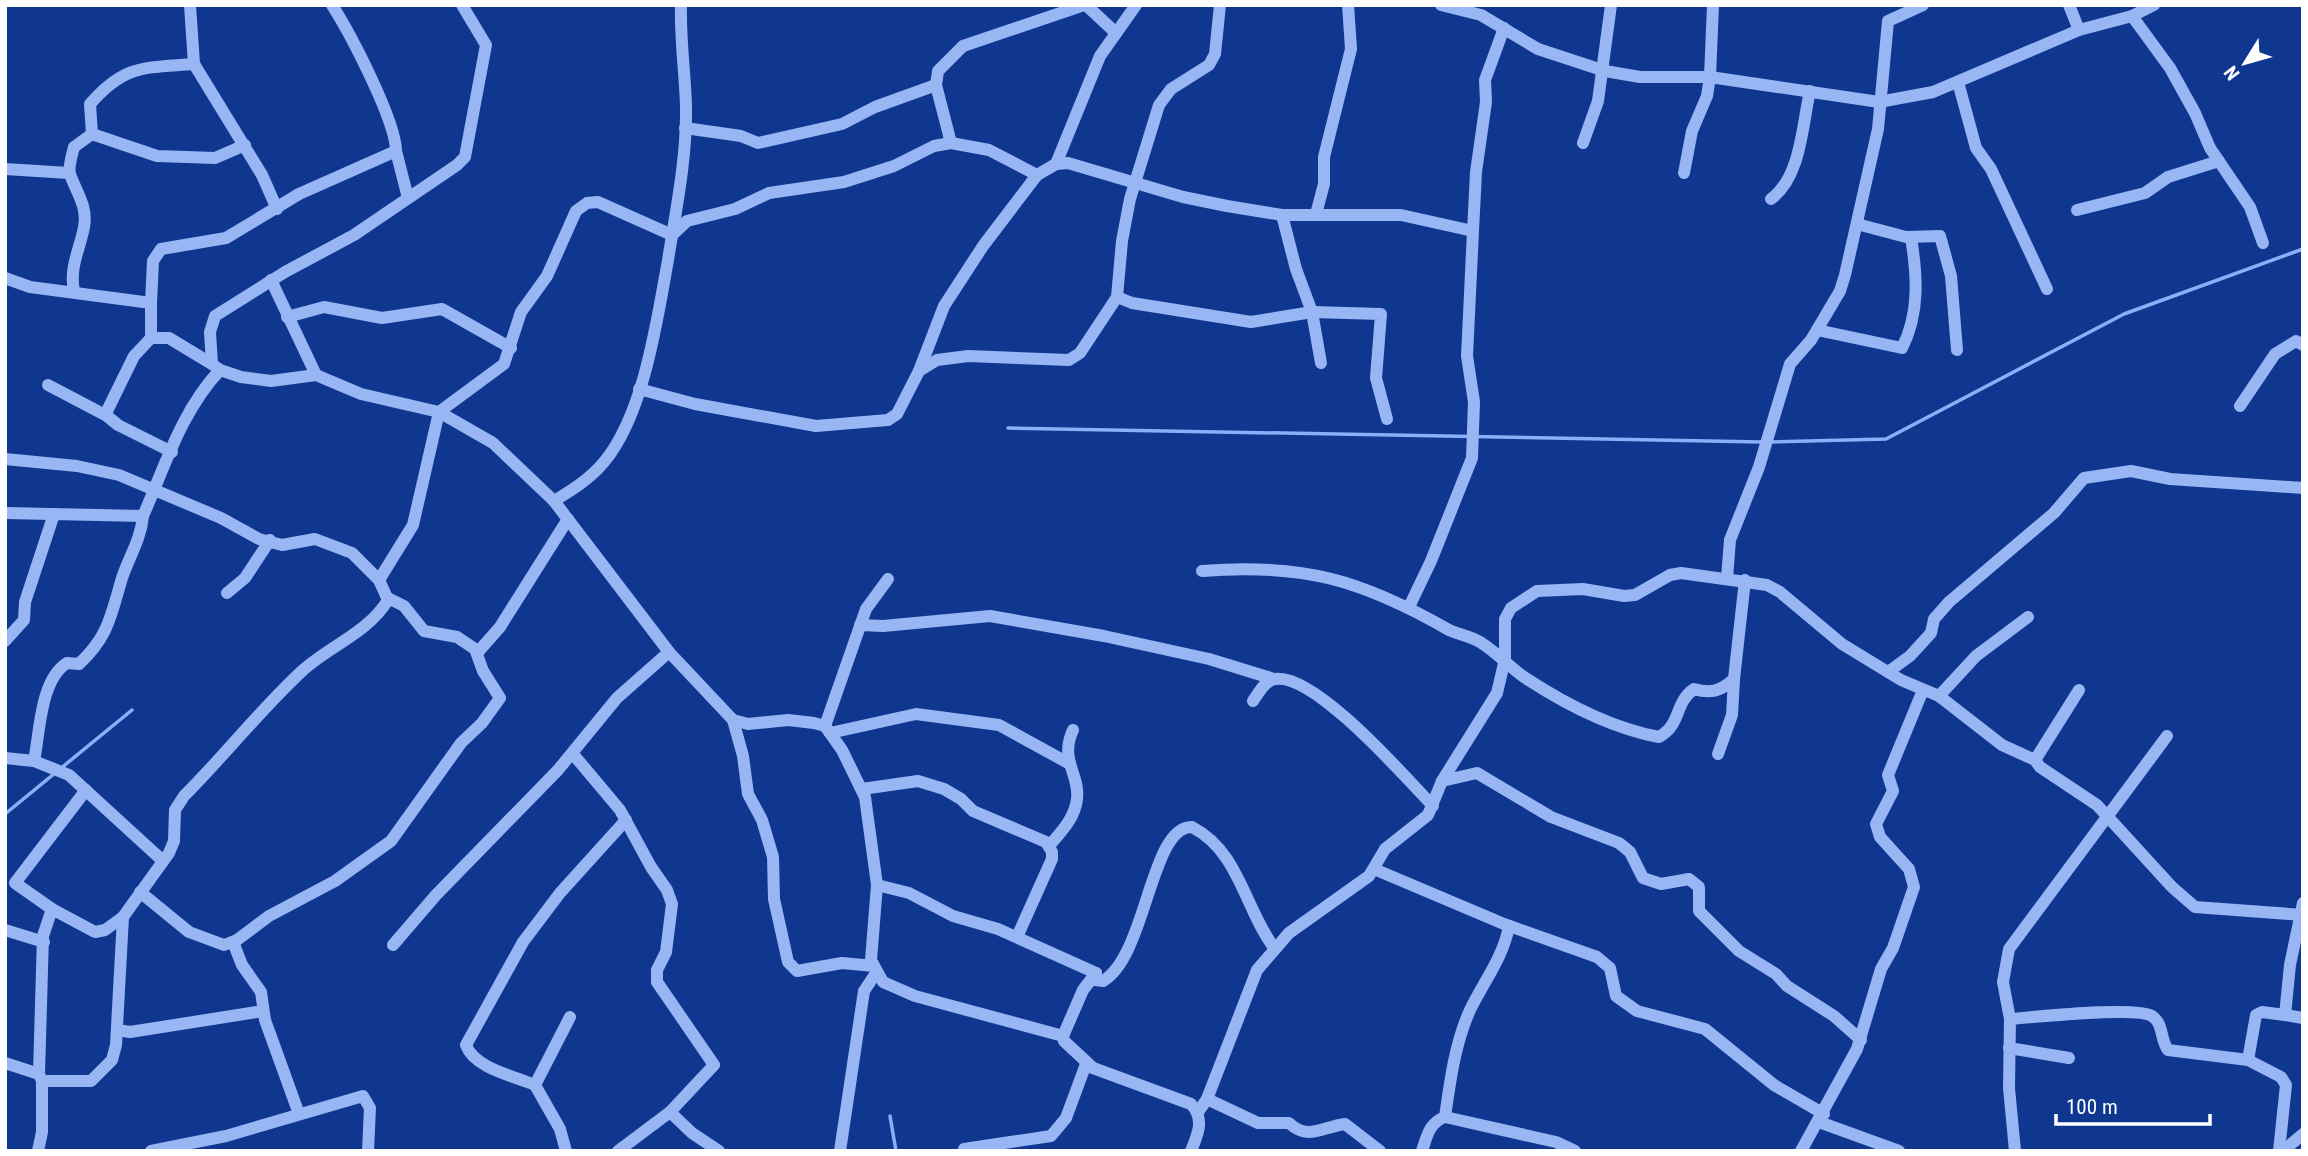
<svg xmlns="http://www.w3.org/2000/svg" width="2308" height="1156" font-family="'Roboto Condensed',sans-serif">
<rect width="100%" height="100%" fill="#0f3790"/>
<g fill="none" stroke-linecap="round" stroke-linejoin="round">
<!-- stream -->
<g stroke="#89aff8" stroke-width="3.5">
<polyline points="1008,428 1762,442"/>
<polyline points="1770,442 1886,439 2124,314 2303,249"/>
<polyline points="5,814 132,710"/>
<polyline points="890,1116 896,1151"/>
</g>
<!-- minor -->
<g stroke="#98b6f4" stroke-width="12">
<polyline points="190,5 194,64 262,175 277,209"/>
<polyline points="1086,5 1116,33"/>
<polyline points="1441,5 1481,15 1538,49 1605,71 1640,77 1710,77 1879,102 1933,92 2079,30 2132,16 2154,5"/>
<polyline points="2069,5 2079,30"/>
<polyline points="2132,16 2170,68 2195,113 2210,148 2250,207 2263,243"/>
<polyline points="1958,82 1976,148 1991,169 2047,289"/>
<polyline points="685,128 741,136 758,143 842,124 875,107 936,85"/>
<polyline points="92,134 157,156 215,158 245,145"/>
<path d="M92 134 90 104C125 64 144 68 194 64"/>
<polyline points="951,143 936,85 938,71 963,46 1084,5"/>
<polyline points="1583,143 1598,101 1611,5"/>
<polyline points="396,151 408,198"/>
<polyline points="1056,164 1100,56 1136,5"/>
<polyline points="5,169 69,173"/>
<polyline points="1684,173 1692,131 1707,96 1710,77 1713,5"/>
<path d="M1771 199C1801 177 1802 126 1810 91"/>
<polyline points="2077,210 2145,193 2168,177 2219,161"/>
<polyline points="1316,214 1324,184 1324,157 1351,49 1348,5"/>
<polyline points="1857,224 1906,237 1940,236 1951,276 1957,350"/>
<polyline points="1473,231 1476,172 1486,102 1485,80 1504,28"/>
<path d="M5 278 30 287 151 303 153 261 161 249 226 238 299 194 396 151C396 121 350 33 332 5"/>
<polyline points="271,280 316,375"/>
<path d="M74 291C69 267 80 249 84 227 88 206 76 192 70 174 68 167 72 155 74 147L92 134"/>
<polyline points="1117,297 1132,303 1251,322 1312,312 1296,269 1282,215"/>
<polyline points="151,303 151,338"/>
<polyline points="287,317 324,307 382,318 442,309 511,348"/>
<path d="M1817 330 1902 348C1920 313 1917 275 1911 237"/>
<polyline points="1321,363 1312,312 1381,314 1376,378 1387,419"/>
<polyline points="220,370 212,364 210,332 215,316 285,272 354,235 457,165 465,157 486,45 462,5"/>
<polyline points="919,371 944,306 983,246 1037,175"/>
<polyline points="48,385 107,416"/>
<polyline points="639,389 695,404 816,426 888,420 897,414 919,371 937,360 968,356 1069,360 1080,353 1117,297 1122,241 1130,199 1159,105 1171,89 1209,65 1215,54 1220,5"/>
<polyline points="2240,406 2275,354 2296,341 2303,345"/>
<polyline points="172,452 118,425 107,416 107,411 134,356 151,338 169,338 212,364"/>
<path d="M5 459 77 466 119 475 221 518 259 539 282 545 315 539 352 553 379 580 388 600C368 633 329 646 302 671 260 710 224 756 184 796L175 810 174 841 169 853 123 917 105 930 95 932 52 909 43 936 39 1074 42 1081V1132L38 1151"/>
<path d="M554 501C572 490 590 479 604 462 644 414 657 320 668 260 676 210 687 157 686 106 685 72 680 40 681 5"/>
<path d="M5 513 143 516C165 466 182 410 220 370L241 377 271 381 316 375 361 394 439 412 493 443 554 501 669 652 733 720 748 724 788 720 814 723 825 726 842 750 865 797 877 885 871 960 883 982 915 996 1063 1036 1064 1041 1093 1068 1191 1104C1205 1119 1198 1134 1191 1151"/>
<path d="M1202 571C1303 563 1362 580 1449 630 1460 635 1474 637 1483 644 1498 654 1510 667 1524 677 1565 704 1611 728 1659 737 1682 724 1674 703 1694 689 1711 694 1721 691 1734 679L1745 580"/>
<polyline points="1727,578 1730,540 1759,467 1790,364 1811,340 1840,291 1845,275 1878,129 1888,21 1923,5"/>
<polyline points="379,580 413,525 439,412 504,364 521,312 547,276 576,211 587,203 598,202 672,235 687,221 735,209 769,193 844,182 894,166 934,146 951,143 989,150 1037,175 1056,164 1068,163 1183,197 1227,206 1282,215 1401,215 1473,231 1467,356 1474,402 1472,458 1431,561 1409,607"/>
<polyline points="227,593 245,578 270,540"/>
<polyline points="860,625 883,626 990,616 1104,636 1209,659 1274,679"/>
<polyline points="5,641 24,620 25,602 54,514"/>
<polyline points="478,652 500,627 568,519"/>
<polyline points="1888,672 1910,656 1931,633 1934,619 1949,602 2054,513 2084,478 2131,471 2170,479 2303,488"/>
<polyline points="1939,696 1976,656 2028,617"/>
<path d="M1253 701C1258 694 1265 680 1275 679 1314 672 1406 778 1433 806"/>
<polyline points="733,720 743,756 748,794 762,820 773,857 774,899 788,962 797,971 842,963 874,966"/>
<polyline points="825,726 866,609 888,579"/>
<polyline points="830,733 916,714 999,725 1070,764"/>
<polyline points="573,754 620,810 651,867 667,890 672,904 666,952 657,970 657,982 714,1065 670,1112 618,1151"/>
<polyline points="1718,754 1732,715 1734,679"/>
<polyline points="5,758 34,761 69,775 163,861"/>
<polyline points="2035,760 2079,690"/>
<path d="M34 761C40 732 40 680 67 663L79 664C109 636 111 615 122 578 129 557 141 539 143 516"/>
<polyline points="1442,781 1477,773 1551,817 1619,843 1630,852 1643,878 1661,884 1689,879 1699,887 1699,911 1739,951 1776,974 1787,986 1834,1016 1861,1040"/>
<polyline points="862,789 918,781 944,789 961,799 973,811 1046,842 1052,852 1052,859 1017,937"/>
<path d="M1049 846C1061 832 1075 818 1077 799 1080 774 1059 760 1073 730"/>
<polyline points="1374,869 1504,924 1597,957 1610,968 1616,996 1637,1011 1705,1029 1774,1085 1824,1114"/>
<path d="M877 885 909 893 953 916 998 929 1096 973 1095 980 1103 981C1147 955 1150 826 1192 827 1240 852 1244 908 1275 949"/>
<polyline points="140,892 189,932 224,945 237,940 269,916 335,881 391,841 461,743 482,723 500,698 483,671 475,649 457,637 424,631 404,606 388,598"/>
<polyline points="52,909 15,883 86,790"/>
<polyline points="5,930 44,942"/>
<polyline points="233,942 242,965 261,992 265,1020 299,1114"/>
<polyline points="393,945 436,895 558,770 617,698 669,652"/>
<polyline points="2285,1015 2303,1018"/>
<polyline points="2010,1019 2003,982 2009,949 2167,736"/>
<polyline points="117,1030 130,1032 263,1011"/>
<polyline points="1063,1036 1083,990 1096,973"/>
<polyline points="2009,1048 2069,1058"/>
<polyline points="2248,1060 2281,1077 2286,1085 2279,1151"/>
<polyline points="5,1063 39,1074"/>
<polyline points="42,1081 91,1081 112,1060 116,1045 123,917"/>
<path d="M535 1085C514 1076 474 1068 466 1045L523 942 560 893 626 820"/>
<path d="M1207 1099 1258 1123H1289C1308 1141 1322 1127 1345 1124L1380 1151"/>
<polyline points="670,1112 692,1133 719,1151"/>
<polyline points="1198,1112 1207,1099 1257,970 1289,933 1369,876 1385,849 1428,815 1442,781 1497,693 1505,659 1505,619 1511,608 1537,591 1583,589 1624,596 1635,595 1670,575 1681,573 1767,585 1780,592 1842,644 1901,680 1939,696 2002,745 2035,760 2040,767 2097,805 2172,887 2195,907 2303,915"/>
<path d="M1445 1117C1450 1082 1455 1043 1470 1010 1484 981 1503 958 1509 926"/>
<polyline points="1819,1122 1899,1151"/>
<polyline points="964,1149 1051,1136 1066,1118 1086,1064"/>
<polyline points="151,1151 226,1136 363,1096 370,1108 368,1151"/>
<polyline points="566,1151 560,1129 535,1085 570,1017"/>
<polyline points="840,1151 864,991 876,973"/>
<path d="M1422 1151C1427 1136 1429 1123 1445 1117L1556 1142 1575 1151"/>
<polyline points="1801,1151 1857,1049 1881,969 1893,948 1914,887 1909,869 1880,837 1876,824 1893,791 1888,775 1923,690"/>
<path d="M2015 1151 2009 1088 2010 1019C2036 1017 2136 1006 2152 1016 2164 1024 2160 1040 2168 1050L2248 1060 2256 1015 2262 1012 2285 1015 2290 965 2303 903"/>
<polyline points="2283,1151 2303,1134"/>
</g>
</g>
<!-- border -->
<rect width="2308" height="1156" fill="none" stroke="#ffffff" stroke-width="14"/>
<!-- north arrow -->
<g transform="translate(2245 63) rotate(233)" stroke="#0f3790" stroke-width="5" paint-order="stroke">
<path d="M0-5L12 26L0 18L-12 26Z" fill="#ffffff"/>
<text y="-10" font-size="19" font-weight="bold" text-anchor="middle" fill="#ffffff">N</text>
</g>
<!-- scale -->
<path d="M2056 1114v10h154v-10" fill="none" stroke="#ffffff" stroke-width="3.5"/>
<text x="2066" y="1114" font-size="21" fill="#ffffff" stroke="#0f3790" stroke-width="5" paint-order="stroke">100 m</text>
</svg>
